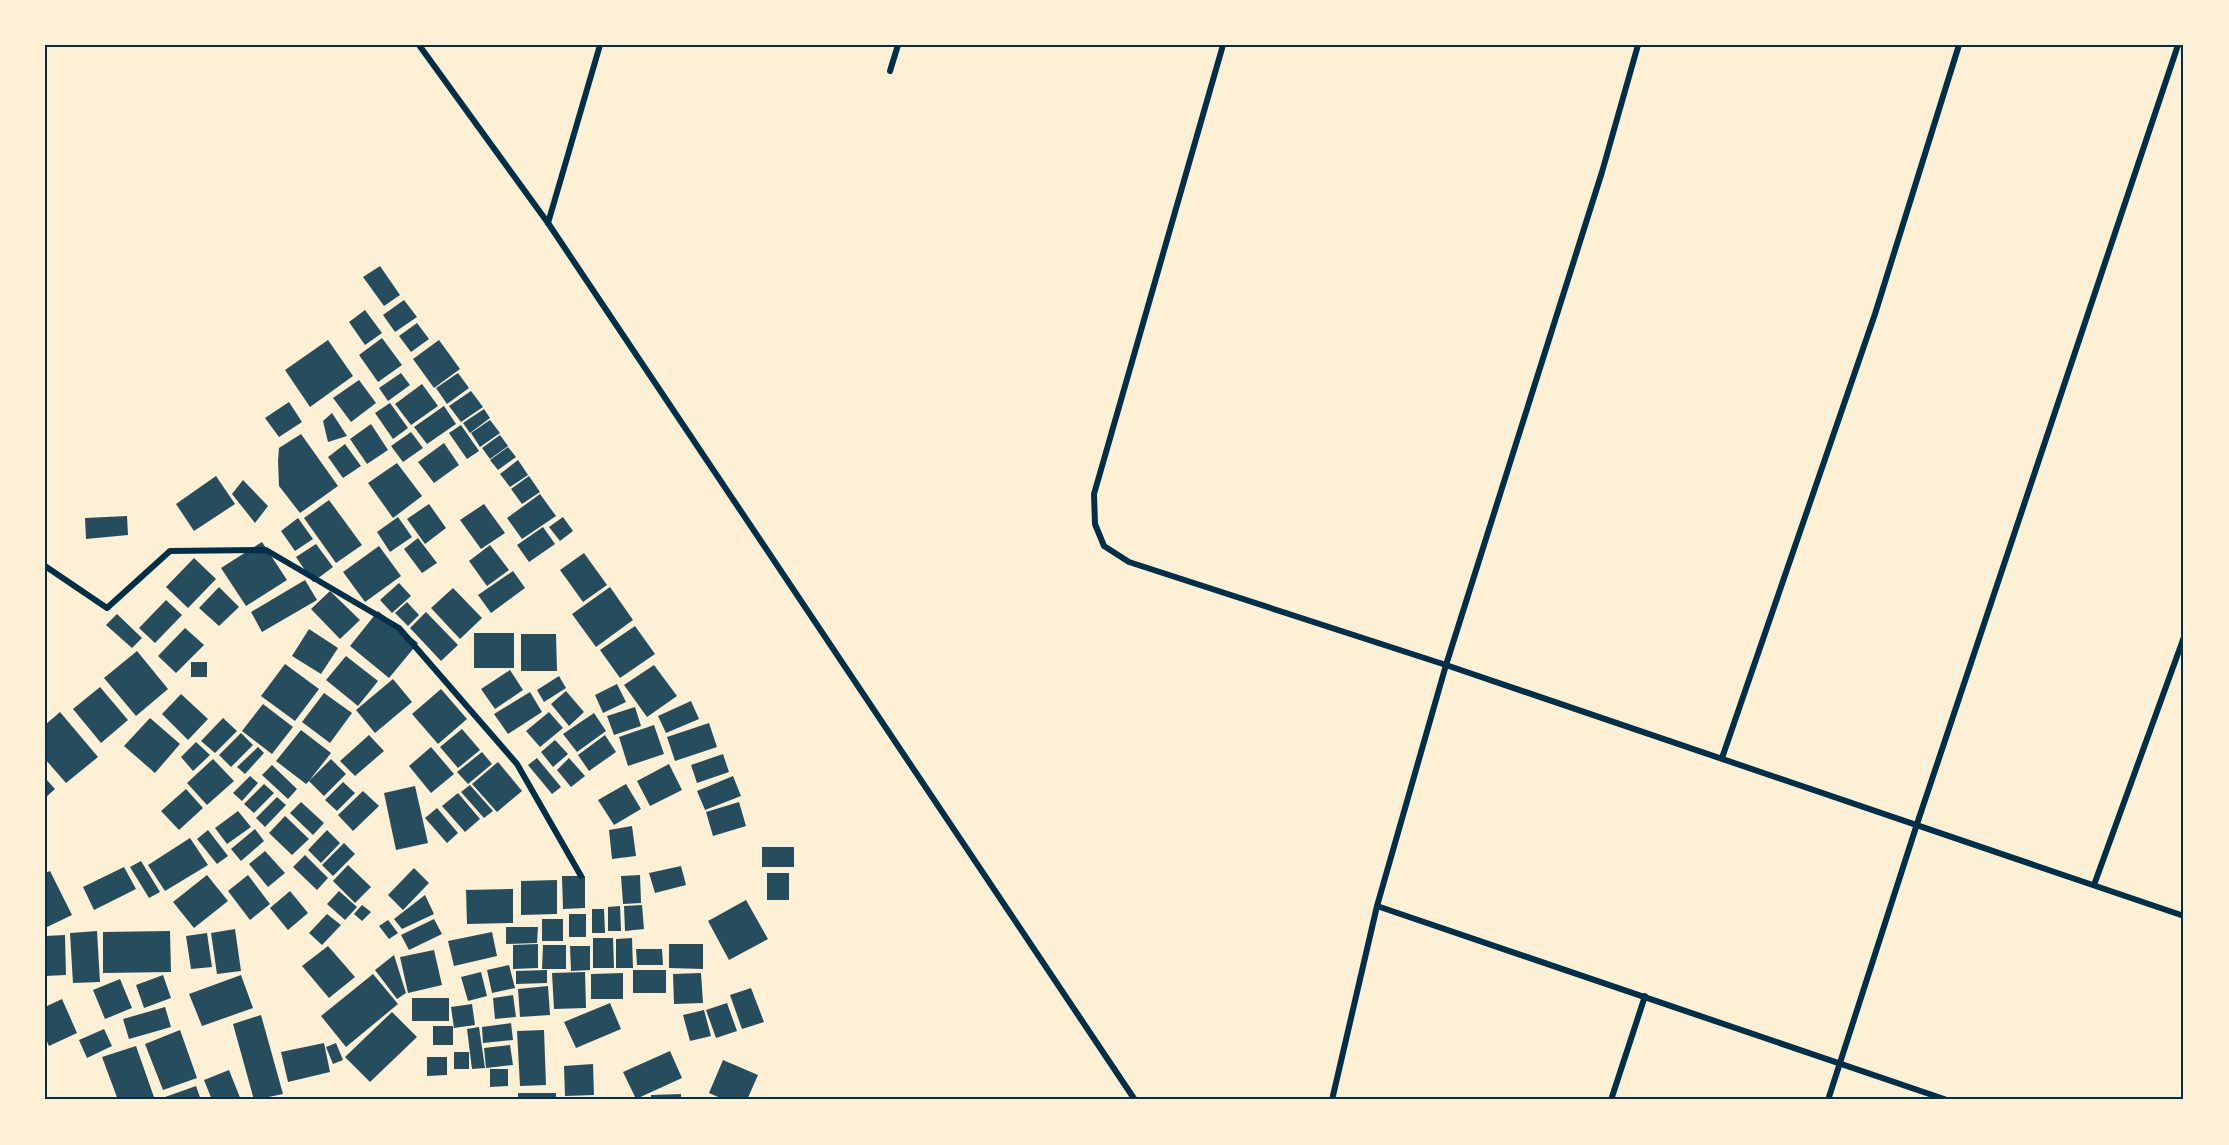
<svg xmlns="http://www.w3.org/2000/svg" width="2229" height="1145" font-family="'Space Grotesk',sans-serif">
<rect width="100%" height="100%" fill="#fdf0d5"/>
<!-- building -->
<g fill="#264d5e">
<polygon points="380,266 400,295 384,306 363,277"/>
<polygon points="404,300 417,317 395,332 383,315"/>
<polygon points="365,310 382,333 365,345 349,322"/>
<polygon points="417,323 429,339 411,352 399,336"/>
<polygon points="382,338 402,365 378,382 359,355"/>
<polygon points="328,340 353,376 310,407 285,370"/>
<polygon points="439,340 460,369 434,388 413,359"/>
<polygon points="401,373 410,385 388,401 379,388"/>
<polygon points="458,373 469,388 447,404 436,388"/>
<polygon points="359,380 376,403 351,422 333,398"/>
<polygon points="422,384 438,406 411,425 395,404"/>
<polygon points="471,391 483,407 461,422 449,406"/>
<polygon points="289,402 302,422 279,437 265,418"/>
<polygon points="390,403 408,428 393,439 375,413"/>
<polygon points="444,406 456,424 427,444 414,427"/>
<polygon points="484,409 490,418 470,433 463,423"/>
<polygon points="332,413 347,436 328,442 323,421"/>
<polygon points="490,420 500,433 480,447 471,433"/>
<polygon points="371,424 388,450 367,464 350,439"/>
<polygon points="461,425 479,451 467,459 449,433"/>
<polygon points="411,432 423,448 403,462 391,446"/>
<polygon points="301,434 338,486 300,513 279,486 278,461 279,448"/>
<polygon points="500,435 508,446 490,459 482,448"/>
<polygon points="444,443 459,465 434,483 418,462"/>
<polygon points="345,444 361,466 343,478 328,457"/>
<polygon points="508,447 516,457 498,470 490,460"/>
<polygon points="518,460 528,475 510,487 500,474"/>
<polygon points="397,463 422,496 393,518 368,483"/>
<polygon points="216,476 235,504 194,531 176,504"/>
<polygon points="529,476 540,492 522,504 511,489"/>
<polygon points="243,480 268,506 255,523 232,494"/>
<polygon points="540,494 556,516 522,539 507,518"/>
<polygon points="329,500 362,545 336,563 304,518"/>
<polygon points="429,504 446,528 425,544 407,519"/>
<polygon points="484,504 505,533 481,549 460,520"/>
<polygon points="127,516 128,535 86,539 85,518"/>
<polygon points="398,517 412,537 390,552 377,532"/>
<polygon points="563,517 573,531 560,541 549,527"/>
<polygon points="298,518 313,539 295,551 281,531"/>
<polygon points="543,527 555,544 529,562 517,545"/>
<polygon points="418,538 437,563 422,573 404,549"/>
<polygon points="262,542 287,580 246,606 221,568"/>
<polygon points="316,544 333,567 313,582 296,557"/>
<polygon points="490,545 509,570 487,586 469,561"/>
<polygon points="379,546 401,576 365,602 343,572"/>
<polygon points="584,553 607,585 583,602 560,570"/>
<polygon points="194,558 216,579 188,608 166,587"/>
<polygon points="513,571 525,588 491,613 478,595"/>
<polygon points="305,580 317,600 262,632 251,612"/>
<polygon points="399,583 411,596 392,613 380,600"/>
<polygon points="219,587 239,607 219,626 199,608"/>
<polygon points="610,587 633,620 596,647 572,614"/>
<polygon points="453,588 482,618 460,639 431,608"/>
<polygon points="330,591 360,620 340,639 311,609"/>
<polygon points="166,600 182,615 155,643 139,628"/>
<polygon points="407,602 419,615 408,626 395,613"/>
<polygon points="378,611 418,643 389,678 350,646"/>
<polygon points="426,612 458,645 441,661 410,628"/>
<polygon points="117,614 142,638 132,648 106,625"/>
<polygon points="635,626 655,654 620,678 600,650"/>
<polygon points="185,628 204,645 176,673 158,656"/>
<polygon points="309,629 338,648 321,674 292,656"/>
<rect x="474" y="633" width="40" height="35"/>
<polygon points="521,634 556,634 557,671 521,671"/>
<polygon points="137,651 168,689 136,716 104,678"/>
<polygon points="346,656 378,681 358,706 326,680"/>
<rect x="191" y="662" width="16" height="15"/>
<polygon points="285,664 319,689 295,721 261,696"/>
<polygon points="654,665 677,696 647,717 624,685"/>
<polygon points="510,670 523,690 495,709 481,689"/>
<polygon points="559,676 566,688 544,702 537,690"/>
<polygon points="393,679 412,702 375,733 356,710"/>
<polygon points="617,684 626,702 603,713 595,695"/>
<polygon points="100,687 128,720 101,743 73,709"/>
<polygon points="441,689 467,719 438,744 412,714"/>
<polygon points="566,691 584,712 569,726 551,704"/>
<polygon points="530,692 542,712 508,734 494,714"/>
<polygon points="324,693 352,713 330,743 302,722"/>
<polygon points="181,694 208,719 188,740 162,714"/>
<polygon points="691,701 699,719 666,733 658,716"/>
<polygon points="263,704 293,727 272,754 242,731"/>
<polygon points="635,707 641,726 614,735 607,716"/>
<polygon points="60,712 98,757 66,783 45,759 45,725"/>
<polygon points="549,712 563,728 540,747 526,731"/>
<polygon points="594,713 606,731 577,752 563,734"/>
<polygon points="150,718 180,744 155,773 124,746"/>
<polygon points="223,718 237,731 215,753 201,741"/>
<polygon points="709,723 717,747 675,761 667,737"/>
<polygon points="654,725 664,754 628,766 619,737"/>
<polygon points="462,729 480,750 458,768 440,747"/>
<polygon points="301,730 331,753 309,781 331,759 346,774 324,796 309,781 306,784 276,761"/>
<polygon points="241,733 253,745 231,767 219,755"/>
<polygon points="369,735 384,751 355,776 340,761"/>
<polygon points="605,735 616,752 589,771 578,755"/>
<polygon points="555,740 568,754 553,767 541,752"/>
<polygon points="196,742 210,755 193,771 181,757"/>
<polygon points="258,747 264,753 245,774 237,767"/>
<polygon points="431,747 454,774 431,793 409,766"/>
<polygon points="482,752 492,764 468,784 457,772"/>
<polygon points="723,754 729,772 697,783 691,765"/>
<polygon points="537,758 561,787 552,794 528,765"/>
<polygon points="569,758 585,776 571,787 557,770"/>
<polygon points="213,759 234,781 207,805 187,783"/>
<polygon points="498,762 522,791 497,812 472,784"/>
<polygon points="669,764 682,790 650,806 637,781"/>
<polygon points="272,765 297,789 288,799 262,775"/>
<polygon points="250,776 258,783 242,801 233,793"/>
<polygon points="733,776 741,796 705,810 697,791"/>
<polygon points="45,778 55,789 45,798"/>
<polygon points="343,782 355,793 337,811 325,800"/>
<polygon points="264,784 274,793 254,813 244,804"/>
<polygon points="626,784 641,809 614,825 598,800"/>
<polygon points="470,785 493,811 484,818 461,792"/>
<polygon points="415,786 428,843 396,850 384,793"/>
<polygon points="186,789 203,808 179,830 161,811"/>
<polygon points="363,791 379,806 353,831 338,815"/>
<polygon points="458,793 480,819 465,832 442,806"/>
<polygon points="277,797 286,805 265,827 256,818"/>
<polygon points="301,802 324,823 313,835 290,813"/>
<polygon points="739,802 746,826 713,836 706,812"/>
<polygon points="437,808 458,833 447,843 425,818"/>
<polygon points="238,811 251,827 227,844 215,828"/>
<polygon points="285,816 309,839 292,855 269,833"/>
<polygon points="632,826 636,856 612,859 609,830"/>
<polygon points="255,829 264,841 241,861 231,849"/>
<polygon points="208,830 228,856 217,864 197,839"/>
<polygon points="327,830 340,843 321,863 308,850"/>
<polygon points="190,838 208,865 165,891 148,865"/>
<polygon points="344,843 355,854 333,876 322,865"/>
<rect x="762" y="847" width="32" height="20"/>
<polygon points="265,851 285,873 268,887 249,864"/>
<polygon points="305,855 328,878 317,890 293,867"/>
<polygon points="141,861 160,892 149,898 130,867"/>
<polygon points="348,865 371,887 355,903 333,881"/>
<polygon points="681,866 686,885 655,893 649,873"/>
<polygon points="124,867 136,889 94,910 83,887"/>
<polygon points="414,868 429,883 403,910 388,895"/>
<polygon points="50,871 72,915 45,928 45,873"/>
<rect x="767" y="873" width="22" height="27"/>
<polygon points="207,875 228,901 194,928 173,902"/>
<polygon points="248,875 270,904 250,920 228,891"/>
<polygon points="640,875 641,903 623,904 621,876"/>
<polygon points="562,876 585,876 585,908 563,909"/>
<polygon points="557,880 557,914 521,915 521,881"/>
<polygon points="513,889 513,923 467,924 466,890"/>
<polygon points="290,891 308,913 288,930 270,908"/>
<polygon points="339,891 357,907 345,920 327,904"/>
<polygon points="425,895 434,914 402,929 394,919"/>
<polygon points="746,900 768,939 729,960 708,921"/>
<polygon points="362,905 371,912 362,921 354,914"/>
<polygon points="642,905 644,929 625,931 624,906"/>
<polygon points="620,906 621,931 608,931 608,907"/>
<polygon points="592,909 604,909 605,933 592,933"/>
<polygon points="327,914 341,925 322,945 309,933"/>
<rect x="569" y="914" width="17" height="23"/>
<polygon points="434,919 442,934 409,950 401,935"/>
<rect x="542" y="919" width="21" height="22"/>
<polygon points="388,920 398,933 389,939 379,926"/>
<polygon points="506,927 538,927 537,943 506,944"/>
<polygon points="235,929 241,971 217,974 211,933"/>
<polygon points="97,931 100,982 73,983 70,933"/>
<polygon points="170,931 171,972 103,973 103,932"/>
<polygon points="492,932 497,956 454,966 448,941"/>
<polygon points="207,933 212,967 191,969 186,936"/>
<polygon points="65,935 66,975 45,976 45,936"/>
<polygon points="593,938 613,938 614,968 593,968"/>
<polygon points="632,938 633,968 616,968 616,939"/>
<polygon points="538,944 538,968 513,969 513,945"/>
<polygon points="669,944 703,944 703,969 669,968"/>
<polygon points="543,945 566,945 566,969 542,969"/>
<polygon points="328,946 355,977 329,998 302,966"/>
<polygon points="570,946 590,946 590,970 571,971"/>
<polygon points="636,949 662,949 663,965 637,965"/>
<polygon points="434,950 442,985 408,993 400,957"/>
<polygon points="394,955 406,993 397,999 375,970"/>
<polygon points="509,965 515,988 492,993 487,970"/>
<polygon points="547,970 547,983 516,984 516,971"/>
<rect x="633" y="970" width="33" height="23"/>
<polygon points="481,972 487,996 468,1001 461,977"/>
<polygon points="585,972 586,1008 554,1009 552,973"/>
<polygon points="623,973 623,999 591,999 591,974"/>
<polygon points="701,973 703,1003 674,1004 673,974"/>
<polygon points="373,974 398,1004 346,1047 321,1016"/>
<polygon points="163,975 171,998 144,1008 136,985"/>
<polygon points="241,975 253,1008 202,1026 189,994"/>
<polygon points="120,979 132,1008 105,1019 93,990"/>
<polygon points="548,986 550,1015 520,1017 518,989"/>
<polygon points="751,988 764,1022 742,1029 730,995"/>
<polygon points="513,995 516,1017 495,1019 493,998"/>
<rect x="412" y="998" width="37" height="23"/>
<polygon points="62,999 77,1033 49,1046 45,1037 45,1007"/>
<polygon points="610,1003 621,1029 576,1048 564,1022"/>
<polygon points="727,1003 737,1031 716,1038 706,1010"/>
<polygon points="472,1004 475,1025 454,1028 451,1007"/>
<polygon points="165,1007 171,1027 129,1039 123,1019"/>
<polygon points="704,1010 711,1036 690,1041 683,1015"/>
<polygon points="392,1012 417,1037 370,1082 345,1057"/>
<polygon points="261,1015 283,1094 254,1100 233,1024"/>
<polygon points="511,1023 513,1040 483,1043 482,1027"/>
<rect x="433" y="1026" width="20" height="19"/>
<polygon points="479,1027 485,1068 472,1069 467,1029"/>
<polygon points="104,1029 112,1046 87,1058 79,1040"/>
<polygon points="180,1030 197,1078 163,1090 145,1044"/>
<polygon points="544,1030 546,1085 520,1086 517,1031"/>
<polygon points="324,1043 330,1072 288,1082 281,1052"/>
<polygon points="336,1043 343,1060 333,1064 326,1047"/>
<polygon points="510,1045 513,1065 486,1068 484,1048"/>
<polygon points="136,1046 155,1100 118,1100 102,1057"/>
<polygon points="670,1051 682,1078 636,1099 623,1072"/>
<rect x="454" y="1052" width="15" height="17"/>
<polygon points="427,1057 447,1057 447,1075 427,1076"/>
<polygon points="723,1060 758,1075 747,1100 725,1100 709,1093"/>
<polygon points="593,1064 594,1095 565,1096 564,1066"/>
<polygon points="490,1069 508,1069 508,1086 490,1087"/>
<polygon points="229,1070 241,1100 212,1100 204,1080"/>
<polygon points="196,1086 201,1100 166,1100 165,1097"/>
<rect x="518" y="1093" width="38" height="7"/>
<polygon points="681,1094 681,1100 651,1100 651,1095"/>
</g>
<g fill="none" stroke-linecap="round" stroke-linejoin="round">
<!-- minor -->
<g stroke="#003049" stroke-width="6">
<polyline points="419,45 548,223 1135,1100"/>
<polyline points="1223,45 1094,494 1095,524 1104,546 1129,562 1446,665 2184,916"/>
<polyline points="890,71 898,45"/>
<polyline points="548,223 600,45"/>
<polyline points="45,566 107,608 170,551 266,550 399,628 517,764 581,876"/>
<polyline points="1722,758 1875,314 1959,45"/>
<polyline points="2094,885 2184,637"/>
<polyline points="1377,906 1947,1100"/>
<polyline points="1332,1100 1377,906 1446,665 1602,172 1638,45"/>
<polyline points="1611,1100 1645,996"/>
<polyline points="1828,1100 1917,824 2178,45"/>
</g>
</g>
<!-- border -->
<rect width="2229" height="1145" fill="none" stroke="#fdf0d5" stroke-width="93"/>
<rect x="46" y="46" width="2136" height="1052" fill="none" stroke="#003049" stroke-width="2"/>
</svg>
